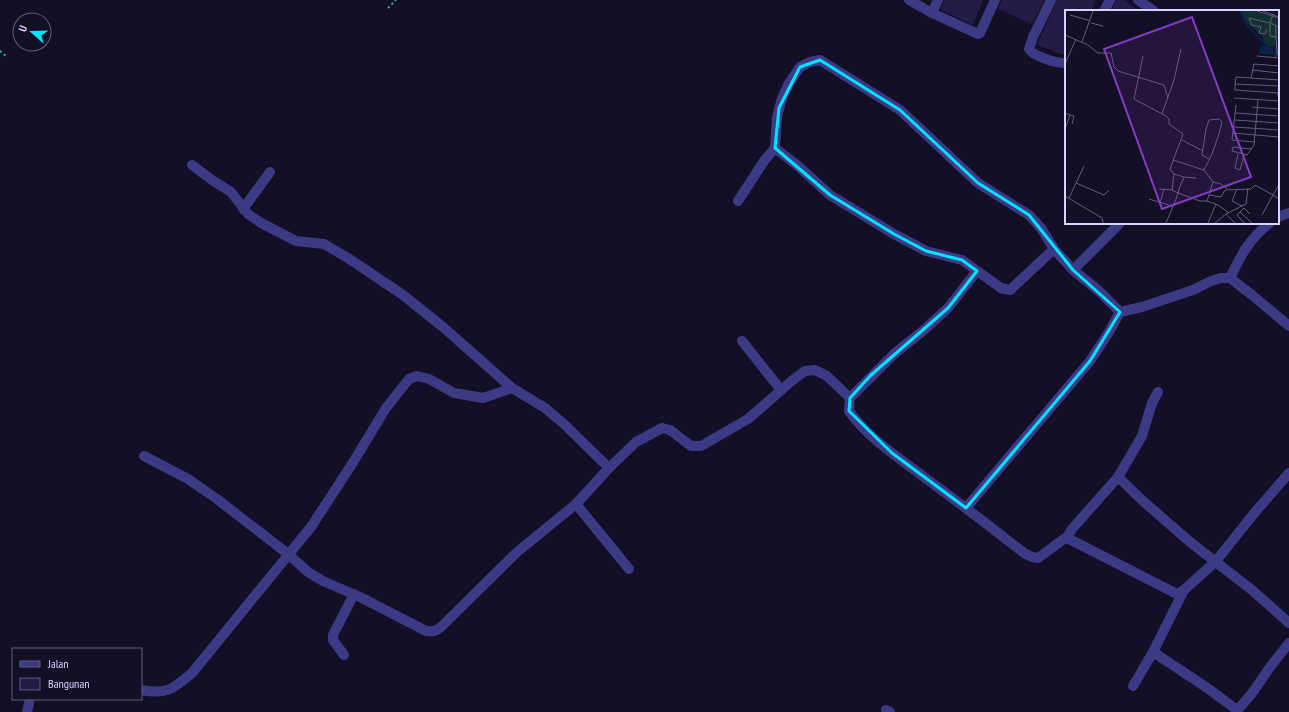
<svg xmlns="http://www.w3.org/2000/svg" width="1289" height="712" font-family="'PT Sans Narrow',sans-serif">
<rect width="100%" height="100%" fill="#130f26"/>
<!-- building -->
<g fill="#241b47">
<polygon points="944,0 983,0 973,25 941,10"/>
<polygon points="1002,0 1044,0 1032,24 998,9"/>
<polygon points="1057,0 1096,0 1091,11 1066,11 1066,56 1037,45"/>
<polygon points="1116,0 1124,0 1140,11 1111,11"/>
</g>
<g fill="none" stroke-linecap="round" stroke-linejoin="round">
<!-- path -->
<g stroke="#2fb8b0" stroke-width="2" stroke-dasharray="2 3" stroke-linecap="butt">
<polyline points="388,8 396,0"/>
<polyline points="0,51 6,56"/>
</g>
<!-- minor -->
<g stroke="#3d3a85" stroke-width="10">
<polyline points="909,0 932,13 978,34 980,33 995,0"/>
<path d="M1051 0 1033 37 1029 49C1033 56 1058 64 1066 63"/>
<polyline points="1138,0 1154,11"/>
<polyline points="1104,11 1110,0"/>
<polyline points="932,13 938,0"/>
<polyline points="775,148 798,166 830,195 894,234 926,251 962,260 1001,288 1010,290 1054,249"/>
<polyline points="192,165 212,180 231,192 248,214 261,223 296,241 324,244 348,258 403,295 443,327 512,388 545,408 564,424 609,468"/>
<polyline points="738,201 764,161 775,148 777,117 782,98 789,83 800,67 810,62 820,60 900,110 978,183 1029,215 1041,228 1054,249 1073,270 1099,291 1120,312"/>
<polyline points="243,209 270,172"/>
<polyline points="1278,217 1289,213"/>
<polyline points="1073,270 1119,224"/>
<path d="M977 271 948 308 924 330 894 354 850 398 849 411C868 438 898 457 924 477 958 502 991 527 1024 553L1032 557 1038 558 1068 536"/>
<path d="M1230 278C1240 257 1250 237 1270 223"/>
<polyline points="1120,312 1142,307 1193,290 1211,281 1221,278 1230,278 1252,295 1289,326"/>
<polyline points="742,341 781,390"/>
<path d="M144 456 188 479 217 499 288 554 308 572 323 581 360 597 426 631C433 632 436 631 441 627L516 553 576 504 609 468 636 442 662 428 670 430 691 446H701L748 419 794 379 805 371 815 370 827 376 850 398"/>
<polyline points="1289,473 1256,511 1216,561 1184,590 1177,594 1069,539 1068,536 1072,529 1118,477 1143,501 1190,542 1252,590 1289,623"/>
<polyline points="1118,477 1142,436 1152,403 1158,392"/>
<polyline points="576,504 629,569"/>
<polyline points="966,508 1090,361 1109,332 1120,312"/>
<polyline points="1153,652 1206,687 1237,710"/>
<polyline points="344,655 333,640 333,635 354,594"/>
<polyline points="1133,686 1153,652 1184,590"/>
<path d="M141 690C167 695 173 689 192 673L311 527 352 464 386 408 401 389 409 379 417 376 429 379 454 393 483 398 512 388"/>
<polyline points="886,710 890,712"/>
<polyline points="27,712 30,699"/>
<polyline points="1236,712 1253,692 1270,667 1289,643"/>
</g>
</g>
<!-- marked area -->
<path fill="none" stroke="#00e5ff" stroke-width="3" stroke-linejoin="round" d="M820 60 900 110 978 183 1029 215 1073 270 1120 312 1090 361 966 508 892 453 849 411 850 398 871 375 948 308 977 271 962 260 926 251 894 234 830 195 775 148 779 108 800 67Z"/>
<!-- overview -->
<g transform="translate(1065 10)">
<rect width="214" height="214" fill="#130f26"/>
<path d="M175 1H191L214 9V45H211V36L205 37 199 32 197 26 184 15Z" fill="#12302f"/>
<path d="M198 35 208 41 209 44H195L194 39Z" fill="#0c2248"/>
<path fill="none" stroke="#0c2248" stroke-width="2" d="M175 1 183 16 205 39 211 38 210 46H214"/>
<path fill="none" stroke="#625e7d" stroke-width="1" d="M192 1 214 8M198 1 214 7M208 4 205 13 214 17M5 5 26 11M26 13 38 16M205 14V26L211 27V16M202 19 200 24 194 23 196 17 187 15 184 8 205 13M0 25 23 35 33 43H46L49 57 53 61 99 75 103 88M211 27 212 44 214 45M17 32 28 1M78 46 69 89 101 106 104 109V114L118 124 105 159 109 164M192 46 214 48M0 54 11 29M187 60 214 63M186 68 189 54 214 56M170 74 214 76M213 83 170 80V74L171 67 214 70M213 86 214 72M169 88 214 91M171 95 167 130 189 132M187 97 214 99M0 103 5 105 0 119M170 103 214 106M97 104 109 70 116 39M5 105 9 106 7 114M170 110 214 113M169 117 214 120M168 123 214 127M117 130 138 141M186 139 168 137 167 141 182 145 189 135 193 90M173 144 170 158 175 160 179 145M139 160 147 144 154 124 157 112 154 109 144 110 141 119 137 145 144 149M119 167 131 168M148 172 156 174 162 179M11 173 39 185 44 180M94 179 108 180M172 179 167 191 177 196M144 185 156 187 160 180 186 179 190 175 208 185 214 175M0 186 37 208 38 213M4 188 19 156M84 189 107 196M142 191 153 195 164 203M95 193 99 179M175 202 187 213M161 204 170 213M197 205 208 185 214 189M101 213 104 206 111 189 113 183 114 179 119 167 109 164 107 180 113 183 135 191H142L148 172 139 160 108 150M143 213 151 194M150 213 161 204 181 194 183 178M179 213 172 205 179 198 185 204"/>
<path fill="#843dc5" fill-opacity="0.15" stroke="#843dc5" stroke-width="2" d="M127 7 186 167 97 199 39 39Z"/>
<rect width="214" height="214" fill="none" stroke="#d9d4ff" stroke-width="2"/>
</g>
<!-- legend -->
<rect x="12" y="648" width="130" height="52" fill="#130f26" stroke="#625e7d"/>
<rect x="20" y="661" width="20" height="6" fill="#3d3a85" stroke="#625e7d"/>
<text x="48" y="668" font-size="12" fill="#d9d4ff">Jalan</text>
<rect x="20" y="678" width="20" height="12" fill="#241b47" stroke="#625e7d"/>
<text x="48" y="688" font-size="12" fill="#d9d4ff">Bangunan</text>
<!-- north arrow -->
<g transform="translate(32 32) rotate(290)"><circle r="19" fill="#130f26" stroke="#625e7d"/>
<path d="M0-3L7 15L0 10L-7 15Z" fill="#00e5ff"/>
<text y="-6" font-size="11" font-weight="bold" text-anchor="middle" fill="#d9d4ff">U</text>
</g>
</svg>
